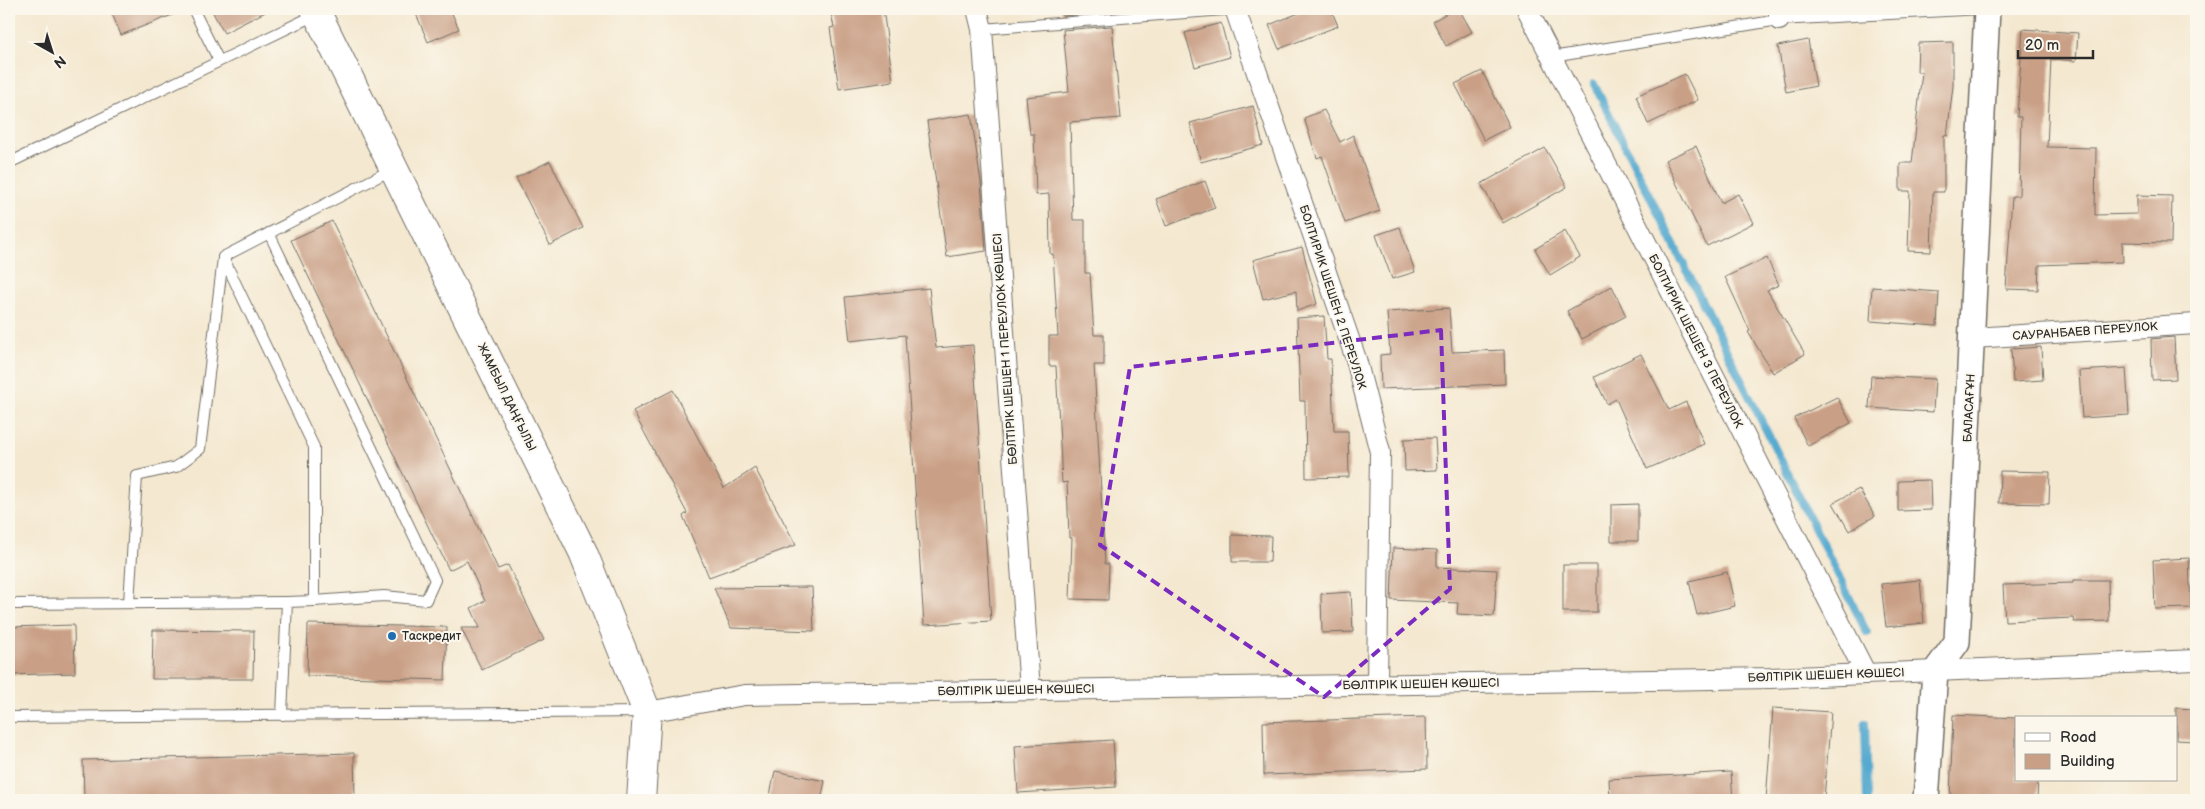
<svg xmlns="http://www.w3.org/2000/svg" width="2205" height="809" font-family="'Balsamiq Sans',sans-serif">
<rect width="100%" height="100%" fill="#fbf7ec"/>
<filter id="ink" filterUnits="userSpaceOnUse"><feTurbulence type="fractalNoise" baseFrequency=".02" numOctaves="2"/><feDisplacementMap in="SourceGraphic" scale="10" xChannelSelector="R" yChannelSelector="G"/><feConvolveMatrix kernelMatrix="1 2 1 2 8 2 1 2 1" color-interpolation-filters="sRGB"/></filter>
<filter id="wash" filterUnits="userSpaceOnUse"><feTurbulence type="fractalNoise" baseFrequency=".0096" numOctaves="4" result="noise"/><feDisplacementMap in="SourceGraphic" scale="20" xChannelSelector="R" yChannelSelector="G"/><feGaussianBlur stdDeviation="1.12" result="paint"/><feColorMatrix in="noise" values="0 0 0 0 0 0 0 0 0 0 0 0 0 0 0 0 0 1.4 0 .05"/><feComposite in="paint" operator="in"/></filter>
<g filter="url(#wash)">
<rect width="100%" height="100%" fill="#f4e8d0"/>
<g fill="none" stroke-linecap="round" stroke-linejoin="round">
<!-- stream -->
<g stroke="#53a9cf" stroke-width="8">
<polyline points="1594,84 1867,633"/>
<polyline points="1865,723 1867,800"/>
</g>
</g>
<g id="blocks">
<!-- building -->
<g fill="#c99f85">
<polygon points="110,9 185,9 185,10 121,35"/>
<polygon points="211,9 271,9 224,33"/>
<polygon points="414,9 450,9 459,29 428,42"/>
<polygon points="830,9 883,9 893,81 839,89 830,28 834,27"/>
<polygon points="1061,9 1111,9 1111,12 1062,16"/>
<polygon points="1309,9 1331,9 1338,26 1279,49 1269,25"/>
<polygon points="1454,9 1459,9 1472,32 1446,46 1433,21"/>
<polygon points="1221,23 1230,57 1195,67 1185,33"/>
<polygon points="1112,26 1121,118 1070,122 1073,220 1085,220 1085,273 1090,273 1094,335 1104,335 1104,365 1094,365 1105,564 1109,564 1108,600 1070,599 1072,538 1069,538 1067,482 1062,483 1056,366 1049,366 1049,336 1058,336 1053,254 1050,254 1049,194 1036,195 1034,134 1030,134 1026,97 1069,92 1063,30"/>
<polygon points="2023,29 2078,33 2076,61 2051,59 2047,147 2096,148 2095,215 2137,214 2137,195 2172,196 2171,243 2122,242 2123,262 2039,265 2038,290 2006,289 2012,196 2019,196 2021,117 2017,117"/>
<polygon points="1808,40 1816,86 1786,92 1778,46"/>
<polygon points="1953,42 1953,86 1947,136 1944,135 1944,192 1933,192 1931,252 1908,251 1910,191 1900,191 1900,163 1912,163 1922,72 1917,72 1918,43"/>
<polygon points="1482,71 1510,127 1484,140 1455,84"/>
<polygon points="1685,74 1698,100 1648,124 1636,96"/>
<polygon points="1253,106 1263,145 1201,162 1190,123"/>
<polygon points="1324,110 1340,142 1353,135 1380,211 1345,223 1322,156 1317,158 1304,118"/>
<polygon points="971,114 981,183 986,251 947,257 927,121"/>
<polygon points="1696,146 1721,203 1738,194 1753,223 1707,246 1665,160"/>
<polygon points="1545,148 1567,187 1503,223 1481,184"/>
<polygon points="550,161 583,228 550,245 516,178"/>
<polygon points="1205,181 1215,208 1166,226 1156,199"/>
<polygon points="332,221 498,569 508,565 544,640 482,670 461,628 480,628 471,608 485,601 467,561 449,570 291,240"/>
<polygon points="1400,227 1415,272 1392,279 1376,235"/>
<polygon points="1565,231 1580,257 1550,275 1535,249"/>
<polygon points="1302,247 1317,304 1297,311 1296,291 1263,299 1253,260"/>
<polygon points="1767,258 1779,285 1767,290 1805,354 1773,373 1748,332 1750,331 1725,277"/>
<polygon points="1612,286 1626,316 1582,339 1567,311"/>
<polygon points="1872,287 1939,292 1937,326 1870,321"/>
<polygon points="929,288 936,348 973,345 991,621 924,625 905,335 850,341 845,297"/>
<polygon points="1449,308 1452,352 1504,350 1505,384 1381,389 1380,355 1390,354 1387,312"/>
<polygon points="1324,316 1327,359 1331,359 1334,431 1348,431 1349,477 1306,478 1305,401 1300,401 1297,318"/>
<polygon points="2174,337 2176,379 2152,380 2151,339"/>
<polygon points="2041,347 2043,380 2013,382 2011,349"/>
<polygon points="1641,354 1669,410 1686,402 1704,444 1647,469 1616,399 1607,404 1594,377"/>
<polygon points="2126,368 2129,415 2082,418 2079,371"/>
<polygon points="1871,376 1935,379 1933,412 1869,408"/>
<polygon points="673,390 724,488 755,468 796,545 709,577 683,516 687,513 633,411"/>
<polygon points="1837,397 1851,423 1808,446 1794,418"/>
<polygon points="1435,438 1437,470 1405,471 1404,439"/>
<polygon points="2000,471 2050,472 2049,504 1999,503"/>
<polygon points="1930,480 1931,510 1898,511 1898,481"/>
<polygon points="1859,489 1875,516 1849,531 1833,503"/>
<polygon points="1638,504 1638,541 1611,541 1611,505"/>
<polygon points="1232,535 1271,536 1270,562 1232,562"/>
<polygon points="1393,548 1437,550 1437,567 1497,570 1494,616 1457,614 1458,603 1391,600"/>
<polygon points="2189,558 2191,608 2155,609 2153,560"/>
<rect x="1563" y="565" width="34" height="47"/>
<polygon points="1727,572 1735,606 1697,615 1689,581"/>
<polygon points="1920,580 1924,623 1886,627 1881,584"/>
<polygon points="2073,580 2108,580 2109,621 2074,622 2073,618 2005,621 2003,585 2073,583"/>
<polygon points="812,587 814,631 731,628 714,588"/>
<polygon points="1351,592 1353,632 1322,633 1321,594"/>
<polygon points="308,624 447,627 445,680 307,676"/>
<polygon points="74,625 75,673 9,675 9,627"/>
<polygon points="153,630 254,631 253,679 152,679"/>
<polygon points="1773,708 1831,712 1824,800 1766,800"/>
<polygon points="2176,708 2196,709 2195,741 2176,740"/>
<polygon points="1953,715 2016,718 2016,780 2038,780 2037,800 1950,800"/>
<polygon points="1426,717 1427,769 1264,775 1263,722"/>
<polygon points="1113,740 1116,787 1018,793 1015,746"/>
<polygon points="354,753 355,800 84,800 83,760"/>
<polygon points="775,771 825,781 821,800 769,800"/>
<polygon points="1731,772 1733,800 1610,800 1609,779"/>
</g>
</g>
</g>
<g filter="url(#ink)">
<use href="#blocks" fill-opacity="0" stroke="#716d65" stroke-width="1"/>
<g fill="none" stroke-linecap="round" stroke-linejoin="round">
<defs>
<g id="service">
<polyline points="193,9 219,61"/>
<polyline points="982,29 1237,9"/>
<polyline points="1552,57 1779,20 1982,9"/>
<polyline points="9,163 317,14"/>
<polyline points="269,233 435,580 426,600 384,596 314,601"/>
<polyline points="129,603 137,476 176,467 200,449 223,258"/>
<polyline points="9,604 287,602"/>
<polyline points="282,715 287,602 314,601 314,447 223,257 393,169"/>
<polyline points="9,717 646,712"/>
</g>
<g id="minor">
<polyline points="977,9 982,29 1030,690"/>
<polyline points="1235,9 1356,359 1380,452 1377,685"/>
<polyline points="1527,9 1866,674"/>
<polyline points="1779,9 1779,20"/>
<polyline points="1973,338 2196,324"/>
<polyline points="647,712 745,695 1771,678 2196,660"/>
</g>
<polyline id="tertiary" points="1926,800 1935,672 1957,642 1987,9"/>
<polyline id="primary" points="315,9 583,552 647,712 641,800"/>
</defs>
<!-- service casing -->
<use href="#service" stroke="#716d65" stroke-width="12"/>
<!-- minor casing -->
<use href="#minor" stroke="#716d65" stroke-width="22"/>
<!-- tertiary casing -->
<use href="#tertiary" stroke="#716d65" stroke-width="28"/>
<!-- primary casing -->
<use href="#primary" stroke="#716d65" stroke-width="30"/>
<!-- service -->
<use href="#service" stroke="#fff" stroke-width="10"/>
<!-- minor -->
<use href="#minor" stroke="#fff" stroke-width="20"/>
<!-- tertiary -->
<use href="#tertiary" stroke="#fff" stroke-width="25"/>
<!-- primary -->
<use href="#primary" stroke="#fff" stroke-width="28"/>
</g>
</g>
<!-- marked area -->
<path fill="none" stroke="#7b2cbf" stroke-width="4" stroke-dasharray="10 6" stroke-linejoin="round" d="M1441 330 1450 589 1324 697 1100 545 1130 367Z"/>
<!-- markers -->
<circle fill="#1f6fb2" stroke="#fbf7ec" stroke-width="2" cx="392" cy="636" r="5"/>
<g text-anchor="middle" stroke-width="4" stroke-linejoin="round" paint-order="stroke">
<!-- street labels -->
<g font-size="12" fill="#2b2b2b" stroke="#fbf7ec">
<text transform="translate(1333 297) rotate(72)" y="4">БОЛТИРИК ШЕШЕН 2 ПЕРЕУЛОК</text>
<text transform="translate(2085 331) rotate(-4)" y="4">САУРАНБАЕВ ПЕРЕУЛОК</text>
<text transform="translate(1696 341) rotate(63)" y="4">БОЛТИРИК ШЕШЕН 3 ПЕРЕУЛОК</text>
<text transform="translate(1005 349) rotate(-94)" y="4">БӨЛТІРІК ШЕШЕН 1 ПЕРЕУЛОК КӨШЕСІ</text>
<text transform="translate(507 397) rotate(64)" y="4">ЖАМБЫЛ ДАҢҒЫЛЫ</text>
<text transform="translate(1969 408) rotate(-87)" y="4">БАЛАСАҒҰН</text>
<text transform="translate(1826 675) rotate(-2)" y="4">БӨЛТІРІК ШЕШЕН КӨШЕСІ</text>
<text transform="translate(1421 684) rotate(-1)" y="4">БӨЛТІРІК ШЕШЕН КӨШЕСІ</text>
<text transform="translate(1016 690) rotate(-1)" y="4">БӨЛТІРІК ШЕШЕН КӨШЕСІ</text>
</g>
<!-- poi labels -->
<g font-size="12" fill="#2b2b2b" stroke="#fbf7ec" text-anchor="start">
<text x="402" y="640">Таскредит</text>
</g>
</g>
<!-- margin -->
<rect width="2205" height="809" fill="none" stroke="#fbf7ec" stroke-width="30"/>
<!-- legend -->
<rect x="2015" y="716" width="162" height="65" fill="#fbf7ec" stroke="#a8a59f"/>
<rect x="2025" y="733" width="25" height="8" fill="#ffffff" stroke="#a8a59f"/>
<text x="2060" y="742" font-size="15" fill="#2b2b2b">Road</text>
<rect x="2025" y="754" width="25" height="15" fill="#c99f85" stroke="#a8a59f"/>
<text x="2060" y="766" font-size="15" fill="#2b2b2b">Building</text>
<!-- north arrow -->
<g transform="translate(52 52) rotate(141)" stroke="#fbf7ec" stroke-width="4" paint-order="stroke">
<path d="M0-4L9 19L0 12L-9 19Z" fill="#2b2b2b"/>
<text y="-8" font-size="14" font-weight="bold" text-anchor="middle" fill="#2b2b2b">N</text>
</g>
<!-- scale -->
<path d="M2018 50v8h75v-8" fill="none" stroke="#2b2b2b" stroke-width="2.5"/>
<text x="2025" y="50" font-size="15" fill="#2b2b2b" stroke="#fbf7ec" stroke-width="4" paint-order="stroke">20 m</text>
</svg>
